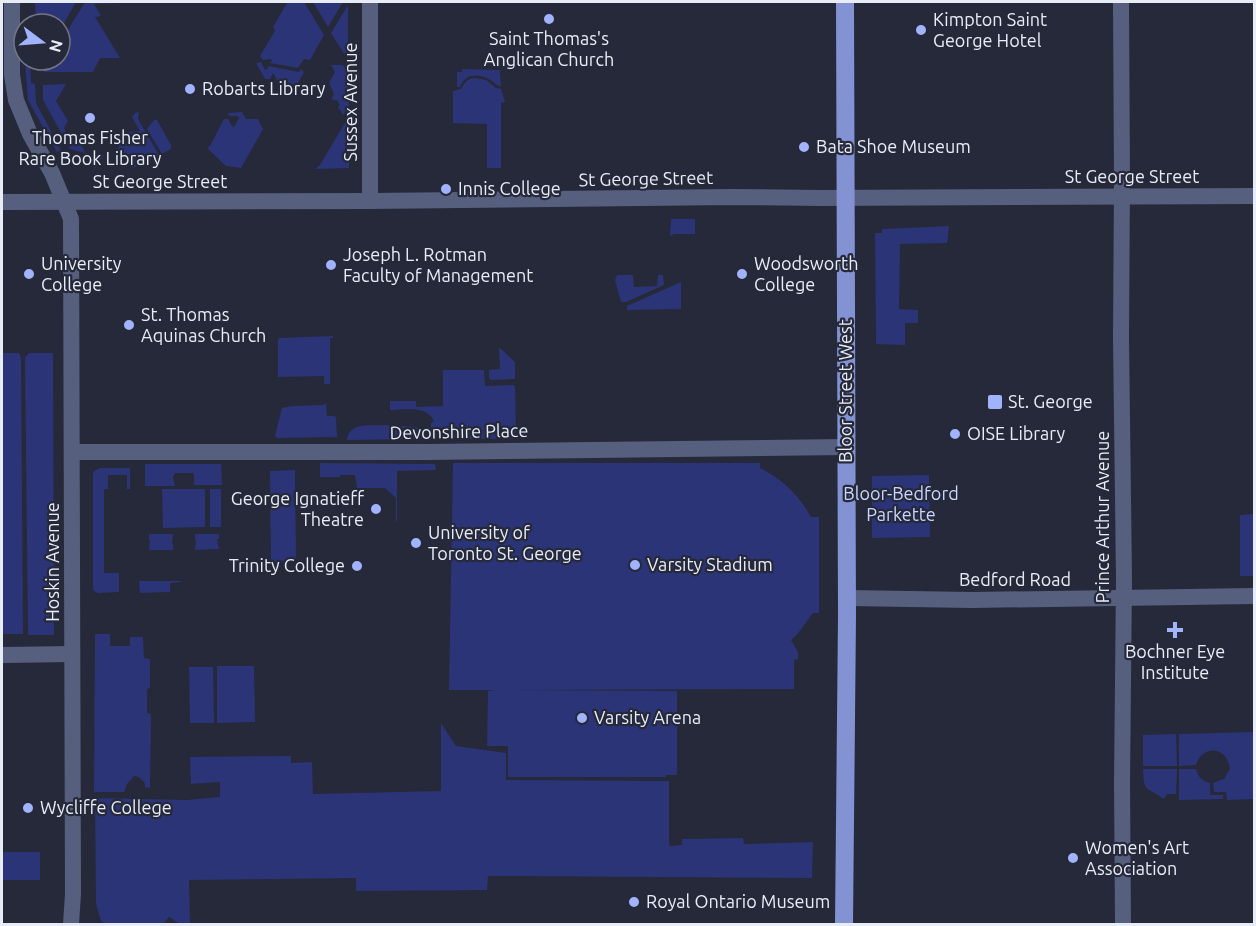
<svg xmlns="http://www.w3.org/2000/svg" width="1256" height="926" font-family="Ubuntu,sans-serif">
<rect width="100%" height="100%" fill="#252939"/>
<!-- green -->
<g fill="#2b3476">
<polygon points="35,2 76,2 60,30 60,24 36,24"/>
<polygon points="85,2 122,2 121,3 94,4 101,16 95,17 120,58 100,58 93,72 44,72 50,60 60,60 60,43"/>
<polygon points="258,2 304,2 324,35 310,60 304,59 298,68 270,63 272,61 271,59 263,60 260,56 275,31 273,27 287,3"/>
<polygon points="313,2 343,2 328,27"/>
<polygon points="348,5 348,60 331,33"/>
<polygon points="25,60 30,60 31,83 35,84 36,103 61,150 57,152 28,100"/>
<polygon points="261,62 265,70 266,70 269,66 299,72 301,69 304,72 292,94 285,94 273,73 270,79 265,79 256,63"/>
<polygon points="331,65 342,65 349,70 349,106 343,115 338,107 340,105 337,100 333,100 332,98 334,94 329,83 335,72"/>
<path d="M462 69 500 70 501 87C496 85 494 82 489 79 477 73 465 74 460 87H457V72H462Z"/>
<path d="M474 78 486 80 496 88 501 89 505 102 501 103V168H487V124L453 123V91L461 89C464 83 467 79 474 78Z"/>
<polygon points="66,84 56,101 68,121 64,128 67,135 75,135 87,155 104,155 95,169 85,153 70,149 43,100 43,85"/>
<polygon points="139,112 138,119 159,155 133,168 125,155 117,155 116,152 127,132 140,131 132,117 135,113"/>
<polygon points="242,112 246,119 258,119 263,129 241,168 226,166 208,149 209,146 210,146 224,119 228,119 232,126 234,127 239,118 238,116 229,116 228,113"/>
<polygon points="349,116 349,168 315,169 320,165"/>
<polygon points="154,120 157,120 171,145 171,149 162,154 147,129"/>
<polygon points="671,219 695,219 695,234 674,234 670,236"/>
<polygon points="949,226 947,243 900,244 899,309 918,310 918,323 905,323 905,345 876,344 875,233 882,233 882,229"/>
<polygon points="617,275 633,275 634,287 657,286 658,275 663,275 664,285 626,302 621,302 615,280"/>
<polygon points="681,282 681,309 627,310 627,306"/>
<polygon points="333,336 333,338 330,338 330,384 324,384 324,376 278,377 278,340 279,338"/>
<polygon points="499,347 515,362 515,379 491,380 489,378 489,370 500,369"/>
<polygon points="2,353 19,353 21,358 23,634 2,634"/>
<polygon points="29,353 53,353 54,635 28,635 25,358"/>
<path d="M443 370H484L485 386 513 385 515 386 516 432 514 437 509 439H431V423L434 421C427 405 405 410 390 410V401H416V407L443 406Z"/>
<polygon points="324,404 326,404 327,416 334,416 336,417 337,437 277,438 275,436 282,408 292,406 324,405"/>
<path d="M382 425 416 427 422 433 421 439 347 440C349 422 369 426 382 425Z"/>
<polygon points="320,463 435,464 436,470 397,471 397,521 396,521 396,498 385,488 357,488 355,475 340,475 340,477 320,477"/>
<path d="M453 463H760V468C783 480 798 494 811 517H819V613H813L799 632 791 640 798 652V659L794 660V689L514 690 677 691V775H666V777H508V746H487L488 691 495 690H449Z"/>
<polygon points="145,464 221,464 222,485 194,485 194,477 193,473 175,473 173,477 175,486 145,486"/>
<polygon points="100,468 130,468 130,489 127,489 127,475 108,475 108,489 104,489 104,573 119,573 119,592 98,593 94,591 93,589 93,474 94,471"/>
<polygon points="295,470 296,561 271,562 270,471"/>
<polygon points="929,475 930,537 872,538 872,476"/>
<polygon points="162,489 205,489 205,527 163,528"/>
<rect x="210" y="489" width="11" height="38"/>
<polygon points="1254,514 1254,576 1240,576 1240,515"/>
<polygon points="149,534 173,534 172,543 173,544 173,550 149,550 150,540 149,540"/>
<polygon points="195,534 219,534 219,539 217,539 219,549 195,550 196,540 195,539"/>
<polygon points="139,581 181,581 181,582 170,583 170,592 140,593"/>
<path d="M95 634H110V646H130V637H143L144 658 150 659V688L147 689V713L151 714 150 788 145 787V784C143 780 139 776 134 776L127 784 124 792H94Z"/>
<polygon points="217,666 254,666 255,722 217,723"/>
<polygon points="189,667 213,667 214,723 190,723"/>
<polygon points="441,723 456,746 506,753 506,780 669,781 669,846 682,845 682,839 743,838 744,844 813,842 812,878 488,876 487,890 356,891 356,878 189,880 190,924 180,924 169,917 163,924 105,924 101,921 96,904 95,798 187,800 220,797 220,782 191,784 190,757 291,756 291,763 312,762 313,794 441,791"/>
<path d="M1254 732V799L1227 800 1226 792H1214L1213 783 1224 779 1230 769C1229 765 1228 759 1224 755 1213 745 1199 753 1196 765L1179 766V734Z"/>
<polygon points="1176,734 1177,766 1143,766 1143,735"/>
<path d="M1143 769H1177L1176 794H1167L1164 799C1146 786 1144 794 1143 769Z"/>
<path d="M1179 769H1196C1198 777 1202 781 1210 783V795H1223V799L1179 800Z"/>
<rect x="2" y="852" width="38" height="28"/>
</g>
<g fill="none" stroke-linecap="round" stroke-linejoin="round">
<!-- minor -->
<g stroke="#575f7e" stroke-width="16">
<polyline points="12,2 12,75 16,100 30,134 52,173 71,219 73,894 71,924"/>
<polyline points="370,2 370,201"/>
<polyline points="1121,2 1122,180 1121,338 1124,579 1122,784 1123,924"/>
<polyline points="2,202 370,201 731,197 821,198 1254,196"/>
<polyline points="72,452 428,452 846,447"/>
<polyline points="847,598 972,600 1254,596"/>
<polyline points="2,655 72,654"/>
</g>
<!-- major -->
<polyline stroke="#8392d2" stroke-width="18" points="844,924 847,616 845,2"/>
</g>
<!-- markers -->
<g fill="#a1b3fd" stroke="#252939" stroke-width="2">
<circle cx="549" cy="19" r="6"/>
<circle cx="921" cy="30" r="6"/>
<circle cx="190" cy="89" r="6"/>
<circle cx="90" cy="118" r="6"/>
<circle cx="804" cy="147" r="6"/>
<circle cx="446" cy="189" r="6"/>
<circle cx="331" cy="265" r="6"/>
<circle cx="29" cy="274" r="6"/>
<circle cx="742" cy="274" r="6"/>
<circle cx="129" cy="325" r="6"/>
<rect x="987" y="394" width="16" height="16" rx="3"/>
<circle cx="955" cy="434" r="6"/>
<circle cx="376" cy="509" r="6"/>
<circle cx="416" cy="543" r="6"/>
<circle cx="635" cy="565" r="6"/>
<circle cx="357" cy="566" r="6"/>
<path d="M1172 621h6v6h6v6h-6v6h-6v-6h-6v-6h6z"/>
<circle cx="582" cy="718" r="6"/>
<circle cx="28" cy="808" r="6"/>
<circle cx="1073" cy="858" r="6"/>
<circle cx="634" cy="902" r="6"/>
</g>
<g text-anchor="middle" stroke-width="4.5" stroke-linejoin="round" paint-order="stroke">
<!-- poi labels -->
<g font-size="18" fill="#e8ecf7" stroke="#252939" text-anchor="start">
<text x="933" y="26">Kimpton Saint<tspan x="933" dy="21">George Hotel</tspan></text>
<text x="549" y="45" text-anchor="middle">Saint Thomas's<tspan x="549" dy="21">Anglican Church</tspan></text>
<text x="202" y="95">Robarts Library</text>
<text x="90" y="144" text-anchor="middle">Thomas Fisher<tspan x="90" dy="21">Rare Book Library</tspan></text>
<text x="816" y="153">Bata Shoe Museum</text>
<text x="458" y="195">Innis College</text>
<text x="343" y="261">Joseph L. Rotman<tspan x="343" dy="21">Faculty of Management</tspan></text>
<text x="41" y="270">University<tspan x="41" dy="21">College</tspan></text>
<text x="754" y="270">Woodsworth<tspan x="754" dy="21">College</tspan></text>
<text x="141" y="321">St. Thomas<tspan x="141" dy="21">Aquinas Church</tspan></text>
<text x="1008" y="408">St. George</text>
<text x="967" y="440">OISE Library</text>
<text x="364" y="505" text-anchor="end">George Ignatieff<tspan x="364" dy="21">Theatre</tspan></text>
<text x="428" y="539">University of<tspan x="428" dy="21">Toronto St. George</tspan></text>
<text x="647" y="571">Varsity Stadium</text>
<text x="345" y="572" text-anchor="end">Trinity College</text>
<text x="1175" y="658" text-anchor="middle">Bochner Eye<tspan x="1175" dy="21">Institute</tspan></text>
<text x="594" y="724">Varsity Arena</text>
<text x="40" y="814">Wycliffe College</text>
<text x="1085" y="854">Women's Art<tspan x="1085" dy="21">Association</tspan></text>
<text x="646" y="908">Royal Ontario Museum</text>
</g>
<!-- street labels -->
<g font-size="18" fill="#e8ecf7" stroke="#252939">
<text transform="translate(351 102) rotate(-90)" y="6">Sussex Avenue</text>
<text x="1132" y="183">St George Street</text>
<text transform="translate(646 179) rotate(-1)" y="6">St George Street</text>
<text x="160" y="188">St George Street</text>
<text transform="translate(846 391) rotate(-90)" y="6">Bloor Street West</text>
<text transform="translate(459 432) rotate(-1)" y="6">Devonshire Place</text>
<text transform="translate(1103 517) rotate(-90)" y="6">Prince Arthur Avenue</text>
<text transform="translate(53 562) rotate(-90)" y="6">Hoskin Avenue</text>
<text x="1015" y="586">Bedford Road</text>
</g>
<!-- park labels -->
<g font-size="18" fill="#cbd6fe" stroke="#252939">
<text x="901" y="500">Bloor-Bedford<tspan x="901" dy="21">Parkette</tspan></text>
</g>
</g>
<!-- border -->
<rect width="1256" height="926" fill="none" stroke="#e8ecf7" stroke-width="6"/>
<!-- north arrow -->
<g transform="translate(42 42) rotate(106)"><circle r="28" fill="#252939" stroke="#737785" stroke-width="1.5"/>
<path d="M0-4.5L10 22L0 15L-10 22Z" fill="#a1b3fd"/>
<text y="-9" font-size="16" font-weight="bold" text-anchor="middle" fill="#e8ecf7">N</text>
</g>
</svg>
